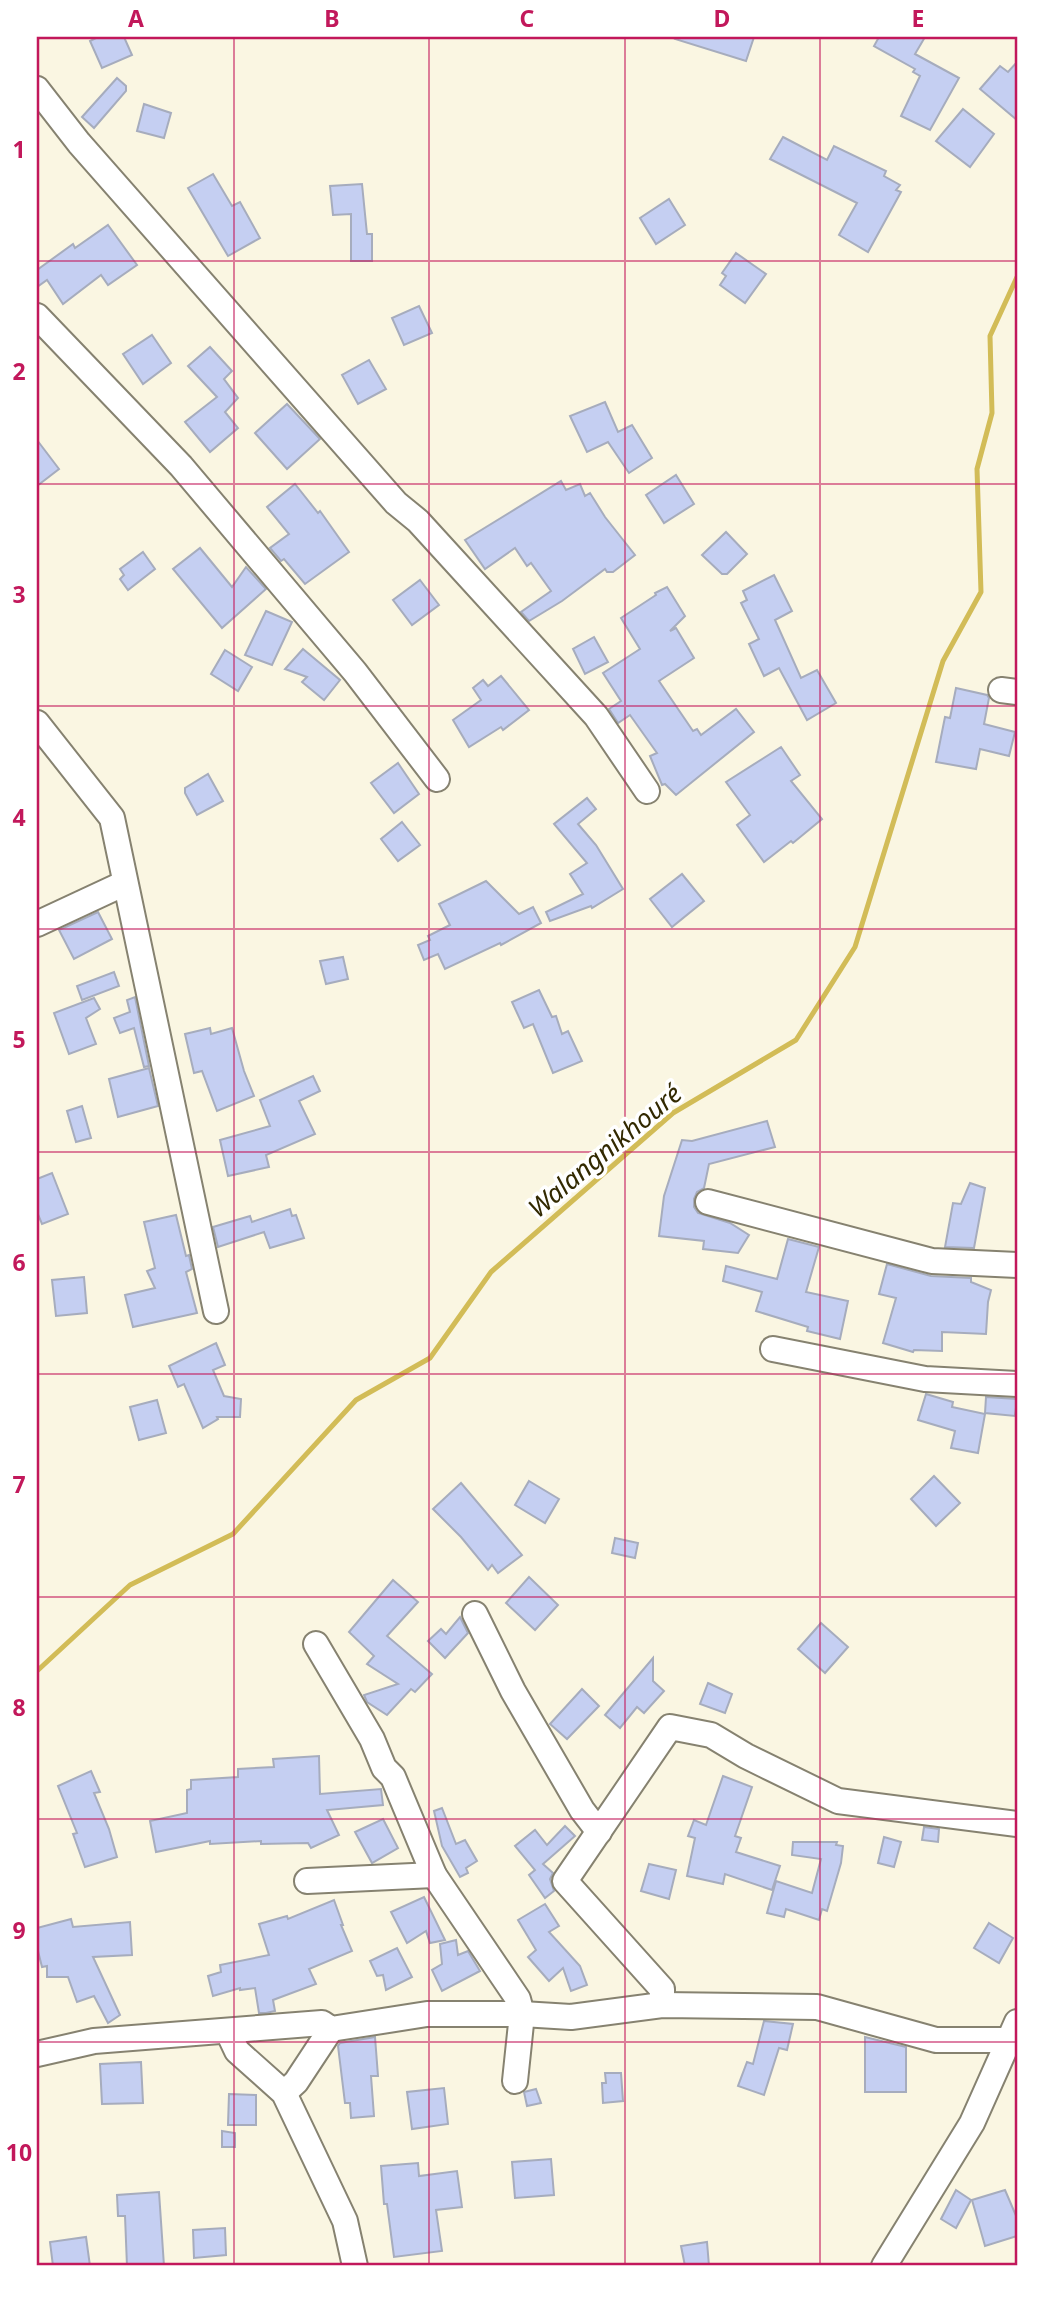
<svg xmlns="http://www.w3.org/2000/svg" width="1054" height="2303" font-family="'Noto Sans',sans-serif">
<rect width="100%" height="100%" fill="#faf6e2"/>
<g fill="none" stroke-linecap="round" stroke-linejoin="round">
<!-- stream -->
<polyline stroke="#d2bc57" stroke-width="5" points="37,1671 130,1585 233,1534 356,1400 430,1358 491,1272 673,1113 796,1040 855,947 943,661 981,592 977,469 992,413 990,336 1017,277"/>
</g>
<!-- building -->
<g fill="#c5cff2" stroke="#a6acbd" stroke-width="2">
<polygon points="98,37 124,37 132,55 102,68 90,41"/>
<polygon points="676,37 754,37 746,61 675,39"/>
<polygon points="879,37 925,37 915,54 959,78 930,130 901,116 920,76 913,72 915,69 874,46"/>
<polygon points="1017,62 1017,120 980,89 1000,66 1008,72"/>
<polygon points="117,78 126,86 126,91 94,128 82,117"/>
<polygon points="144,104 171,113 164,138 137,131"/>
<polygon points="963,109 994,134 970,167 936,141"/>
<polygon points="783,137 827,160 834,146 886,171 884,176 900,185 896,190 901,192 868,252 839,235 857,203 770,159"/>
<polygon points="213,174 232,206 240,202 260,238 228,256 188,188"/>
<polygon points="362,184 367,234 372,234 372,261 351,261 351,214 333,215 330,186"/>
<polygon points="669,199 685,225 656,244 640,218"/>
<polygon points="108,225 137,265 108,285 101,275 63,304 47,280 37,287 37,270 73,244 75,248"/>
<polygon points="736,253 766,274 745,303 720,285 726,276 722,273"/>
<polygon points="419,306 432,333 404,345 392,318"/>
<polygon points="152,335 171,363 143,384 123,354"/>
<polygon points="210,347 232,371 224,379 238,398 225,412 238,428 210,452 185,422 217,397 188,366"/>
<polygon points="369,360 386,389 358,404 342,375"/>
<polygon points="605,402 618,432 632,425 652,458 629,473 608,442 587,452 570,416"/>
<polygon points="287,404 320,439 287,469 255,433"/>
<polygon points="37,440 59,469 37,486"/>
<polygon points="676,475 694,504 664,523 646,495"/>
<polygon points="561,481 566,490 580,484 585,496 590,493 605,517 635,555 613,572 607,572 605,569 562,601 529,621 521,612 551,591 531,563 527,566 515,548 485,569 465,540"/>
<polygon points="295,484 318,513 320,511 349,552 305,584 284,559 281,561 270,548 289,534 267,507"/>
<polygon points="726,532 747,554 727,574 722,574 702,555"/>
<polygon points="200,548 232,587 246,567 266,589 222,628 173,569"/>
<polygon points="143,552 155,569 128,590 120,579 124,575 120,569"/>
<polygon points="774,575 792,611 775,620 801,678 817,670 836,703 807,720 779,668 764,676 749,644 759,639 741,603 747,600 743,591"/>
<polygon points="420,580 439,605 412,625 393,600"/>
<polygon points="667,587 685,616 670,631 676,628 694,658 659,681 693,731 697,729 701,735 736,709 754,732 676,795 665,784 662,785 650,756 657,753 630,715 618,723 609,709 621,701 603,673 640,649 621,618 656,595 655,593"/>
<polygon points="266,611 292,622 272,665 245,655"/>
<polygon points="594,637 608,662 585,674 573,649"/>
<polygon points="303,649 340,680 324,700 302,682 307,677 285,669"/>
<polygon points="225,650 252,667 238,691 211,674"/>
<polygon points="501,676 529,710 503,730 501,727 469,747 453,720 481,700 473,688 483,680 488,686"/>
<polygon points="956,688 987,695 989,698 984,724 1015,732 1009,756 980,749 976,769 936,762 945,717 950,718"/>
<polygon points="781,747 800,775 791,781 822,819 793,843 791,841 764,862 737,825 750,815 726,782"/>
<polygon points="398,763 419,794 394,813 371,783"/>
<polygon points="208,774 223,801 197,815 185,793 185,788"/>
<polygon points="587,798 596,809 578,824 596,845 623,889 592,908 591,906 550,921 546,912 583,894 570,874 587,863 554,824"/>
<polygon points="402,822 420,845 398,861 381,839"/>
<polygon points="682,874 704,901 672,927 650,899"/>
<polygon points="486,881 519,914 533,907 541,923 501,945 500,943 445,969 438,954 424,960 418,945 430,940 428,936 450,925 439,904"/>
<polygon points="98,912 112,939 74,959 59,930"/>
<polygon points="343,957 348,979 326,984 320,961"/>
<polygon points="114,972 119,986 82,1000 77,986"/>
<polygon points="539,990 552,1017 556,1016 562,1034 568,1031 582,1061 553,1073 533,1024 524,1028 512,1002"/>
<polygon points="135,997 149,1066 144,1067 134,1028 120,1033 114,1018 130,1012 127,1000"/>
<polygon points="94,998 100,1009 86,1018 96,1044 69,1054 54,1013"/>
<polygon points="210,1028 211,1034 232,1028 244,1071 254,1096 217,1111 202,1071 194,1073 185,1034"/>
<polygon points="149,1068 158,1106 118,1117 109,1079"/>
<polygon points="313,1076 320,1091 299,1101 315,1134 266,1155 269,1167 228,1176 220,1140 270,1126 260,1100"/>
<polygon points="82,1106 91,1138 76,1142 67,1111"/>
<polygon points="767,1121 775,1147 709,1164 704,1188 697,1192 694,1199 694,1207 698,1213 730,1223 749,1235 738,1253 703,1249 704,1241 659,1236 664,1196 682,1140 692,1141"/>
<polygon points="52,1173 68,1214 42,1224 37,1212 37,1179"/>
<polygon points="970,1183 985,1188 974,1248 945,1247 953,1203 961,1204"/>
<polygon points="290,1209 292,1216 296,1215 304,1238 270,1248 264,1232 218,1247 213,1227 250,1216 252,1222"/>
<polygon points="176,1215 186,1256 189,1255 192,1269 186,1272 197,1313 133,1327 125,1295 155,1288 147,1271 155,1268 144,1222"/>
<polygon points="788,1239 819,1247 806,1292 848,1301 840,1339 807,1331 808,1327 756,1311 762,1292 723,1281 726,1266 777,1279"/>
<polygon points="887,1264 931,1276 971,1278 971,1282 991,1290 988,1302 986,1334 942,1332 942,1351 914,1350 913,1352 883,1343 896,1298 879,1294"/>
<polygon points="84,1277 87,1313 56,1316 52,1280"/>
<polygon points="216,1343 225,1365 213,1370 224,1396 241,1399 240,1417 217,1417 218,1419 203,1428 184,1384 178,1387 169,1366"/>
<polygon points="926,1394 953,1402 952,1407 985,1414 978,1453 951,1448 955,1431 918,1420"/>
<polygon points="986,1397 1017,1399 1015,1416 985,1413"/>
<polygon points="157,1400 166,1433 139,1440 130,1407"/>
<polygon points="934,1476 960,1503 936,1526 911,1499"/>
<polygon points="529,1481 559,1499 545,1523 515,1505"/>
<polygon points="461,1483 522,1555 498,1573 492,1565 488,1570 461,1537 433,1509"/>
<polygon points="615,1538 638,1543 635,1558 612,1553"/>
<polygon points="529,1577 558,1605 535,1630 506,1603"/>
<polygon points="393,1580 418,1602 387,1636 432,1674 415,1692 411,1689 387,1715 367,1702 364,1695 398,1684 367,1664 374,1656 349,1632"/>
<polygon points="460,1617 468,1633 445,1658 428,1641 441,1629 446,1634"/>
<polygon points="821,1623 848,1647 825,1673 798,1649"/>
<polygon points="653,1658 653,1681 664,1691 644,1713 637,1707 620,1728 605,1715"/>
<polygon points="708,1683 732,1694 725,1713 700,1704"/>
<polygon points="582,1689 599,1706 567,1739 550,1724"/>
<polygon points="319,1756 320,1794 381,1789 383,1805 327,1810 339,1835 311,1848 308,1843 261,1844 261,1841 210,1844 210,1841 156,1852 150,1821 187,1813 187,1790 191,1789 191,1780 238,1777 238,1769 274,1767 273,1759"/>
<polygon points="91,1771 100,1792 94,1793 109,1829 117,1857 85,1867 73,1834 77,1833 58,1786"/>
<polygon points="723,1776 752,1787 735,1836 741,1838 736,1852 780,1866 772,1890 725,1874 723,1884 687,1876 695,1838 688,1836 694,1820 706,1825"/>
<polygon points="442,1808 456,1844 465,1840 477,1861 466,1868 468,1873 460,1877 442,1846 434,1811"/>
<polygon points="383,1819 398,1848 372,1863 355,1832"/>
<polygon points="565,1826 575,1836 543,1864 553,1873 550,1879 554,1891 545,1898 529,1875 535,1870 515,1846 535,1830 547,1845"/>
<polygon points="924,1827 939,1829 938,1842 922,1840"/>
<polygon points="884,1837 901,1842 894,1867 878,1863"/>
<polygon points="793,1842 837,1842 836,1845 843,1846 841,1863 827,1911 822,1909 819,1920 786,1909 784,1917 767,1913 776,1881 812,1893 821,1859 792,1855"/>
<polygon points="649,1864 676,1870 669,1899 641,1891"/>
<polygon points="424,1897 445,1940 430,1943 426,1931 407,1943 391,1912"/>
<polygon points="334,1900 343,1925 341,1925 352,1951 309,1969 316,1984 273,2000 275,2011 266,2013 259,2013 255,1988 240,1990 240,1988 213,1996 208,1976 221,1972 220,1965 269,1955 259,1924 287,1916 288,1919"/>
<polygon points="545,1904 559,1926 549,1932 580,1966 587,1985 571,1991 563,1968 549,1981 528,1957 536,1950 518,1920"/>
<polygon points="71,1919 73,1927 130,1922 132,1955 93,1957 120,2015 108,2023 94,1996 77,2002 68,1977 47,1977 47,1966 42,1967 37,1947 37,1928"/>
<polygon points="989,1923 1013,1938 999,1963 974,1948"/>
<polygon points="456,1940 458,1955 468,1951 480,1971 442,1991 432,1970 442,1964 440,1944"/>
<polygon points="397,1948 412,1977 386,1990 383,1975 377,1976 370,1961"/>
<polygon points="764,2021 793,2024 787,2050 779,2048 764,2095 738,2086 747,2062 753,2064"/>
<polygon points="375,2037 378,2076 371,2076 374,2116 351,2118 350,2103 345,2103 338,2046 340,2043"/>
<polygon points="865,2037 906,2047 906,2092 865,2092"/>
<polygon points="141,2062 143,2103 102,2104 100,2064"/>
<polygon points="605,2073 621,2073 623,2101 603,2103 602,2083 606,2083"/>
<polygon points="444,2088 448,2124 412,2129 407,2092"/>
<polygon points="536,2089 541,2103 527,2106 524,2092"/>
<polygon points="229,2094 256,2095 256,2125 228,2125"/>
<polygon points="222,2131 235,2133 235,2147 222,2147"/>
<polygon points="551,2159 554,2195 515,2198 512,2162"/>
<polygon points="418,2163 419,2176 457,2171 462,2207 436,2210 442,2251 394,2257 387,2204 384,2204 381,2166"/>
<polygon points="956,2190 971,2200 956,2228 941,2219"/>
<polygon points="1005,2190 1017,2218 1017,2236 985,2246 972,2200"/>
<polygon points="159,2192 164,2266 127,2266 125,2216 118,2216 117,2195"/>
<polygon points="225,2228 226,2255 194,2258 193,2230"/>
<polygon points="86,2237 90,2266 53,2266 50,2242"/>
<polygon points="707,2242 709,2266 685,2266 681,2246"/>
</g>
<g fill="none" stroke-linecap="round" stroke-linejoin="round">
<defs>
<g id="minor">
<polyline points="37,89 79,143 396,503 418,521 596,716 647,791"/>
<polyline points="37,316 181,466 355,672 437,779"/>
<polyline points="1001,690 1017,692"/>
<polyline points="37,723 112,818 216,1311"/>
<polyline points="37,924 125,883"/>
<polyline points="708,1202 932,1261 1017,1265"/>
<polyline points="773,1349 925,1379 1017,1384"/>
<polyline points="475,1614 513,1691 582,1810 599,1832"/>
<polyline points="316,1644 372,1739 384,1768 393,1777 434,1875 518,1999 522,2014 515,2081"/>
<polyline points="307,1881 434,1875"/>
<polyline points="662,2005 662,1989 565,1881 670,1727 711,1735 746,1756 838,1801 1017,1824"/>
<polyline points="228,2032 237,2051 284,2093 345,2221 355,2266"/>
<polyline points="37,2054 94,2041 322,2023 331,2029 427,2014 522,2014 571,2017 662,2005 817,2007 936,2040 1009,2040"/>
<polyline points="284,2093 296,2082 331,2029"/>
<polyline points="884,2266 972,2123 1017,2022"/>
</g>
</defs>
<!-- minor casing -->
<use href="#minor" stroke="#868270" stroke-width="28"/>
<!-- minor -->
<use href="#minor" stroke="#fff" stroke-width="24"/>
</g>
<!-- grid -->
<path fill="none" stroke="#c2185b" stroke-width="2" stroke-opacity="0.55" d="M234 37V2266M429 37V2266M625 37V2266M820 37V2266M37 261H1017M37 484H1017M37 706H1017M37 929H1017M37 1152H1017M37 1374H1017M37 1597H1017M37 1819H1017M37 2042H1017"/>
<g text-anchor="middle" stroke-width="7" stroke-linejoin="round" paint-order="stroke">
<!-- water labels -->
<g font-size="26" font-style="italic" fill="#322900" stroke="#fff">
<text transform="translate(605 1151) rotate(-40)" y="9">Walangnikhouré</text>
</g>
</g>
<!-- border -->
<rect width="1054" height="2303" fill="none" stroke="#ffffff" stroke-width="77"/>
<rect x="38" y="38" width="978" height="2226" fill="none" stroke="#c2185b" stroke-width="2.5"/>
<g font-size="23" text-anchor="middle" font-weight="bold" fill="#c2185b">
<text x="136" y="27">A</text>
<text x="332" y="27">B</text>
<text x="527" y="27">C</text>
<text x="722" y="27">D</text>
<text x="918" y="27">E</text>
<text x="19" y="158">1</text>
<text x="19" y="380">2</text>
<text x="19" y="603">3</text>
<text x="19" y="826">4</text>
<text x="19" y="1048">5</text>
<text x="19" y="1271">6</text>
<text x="19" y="1493">7</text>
<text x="19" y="1716">8</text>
<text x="19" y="1939">9</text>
<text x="19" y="2161">10</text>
</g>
</svg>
